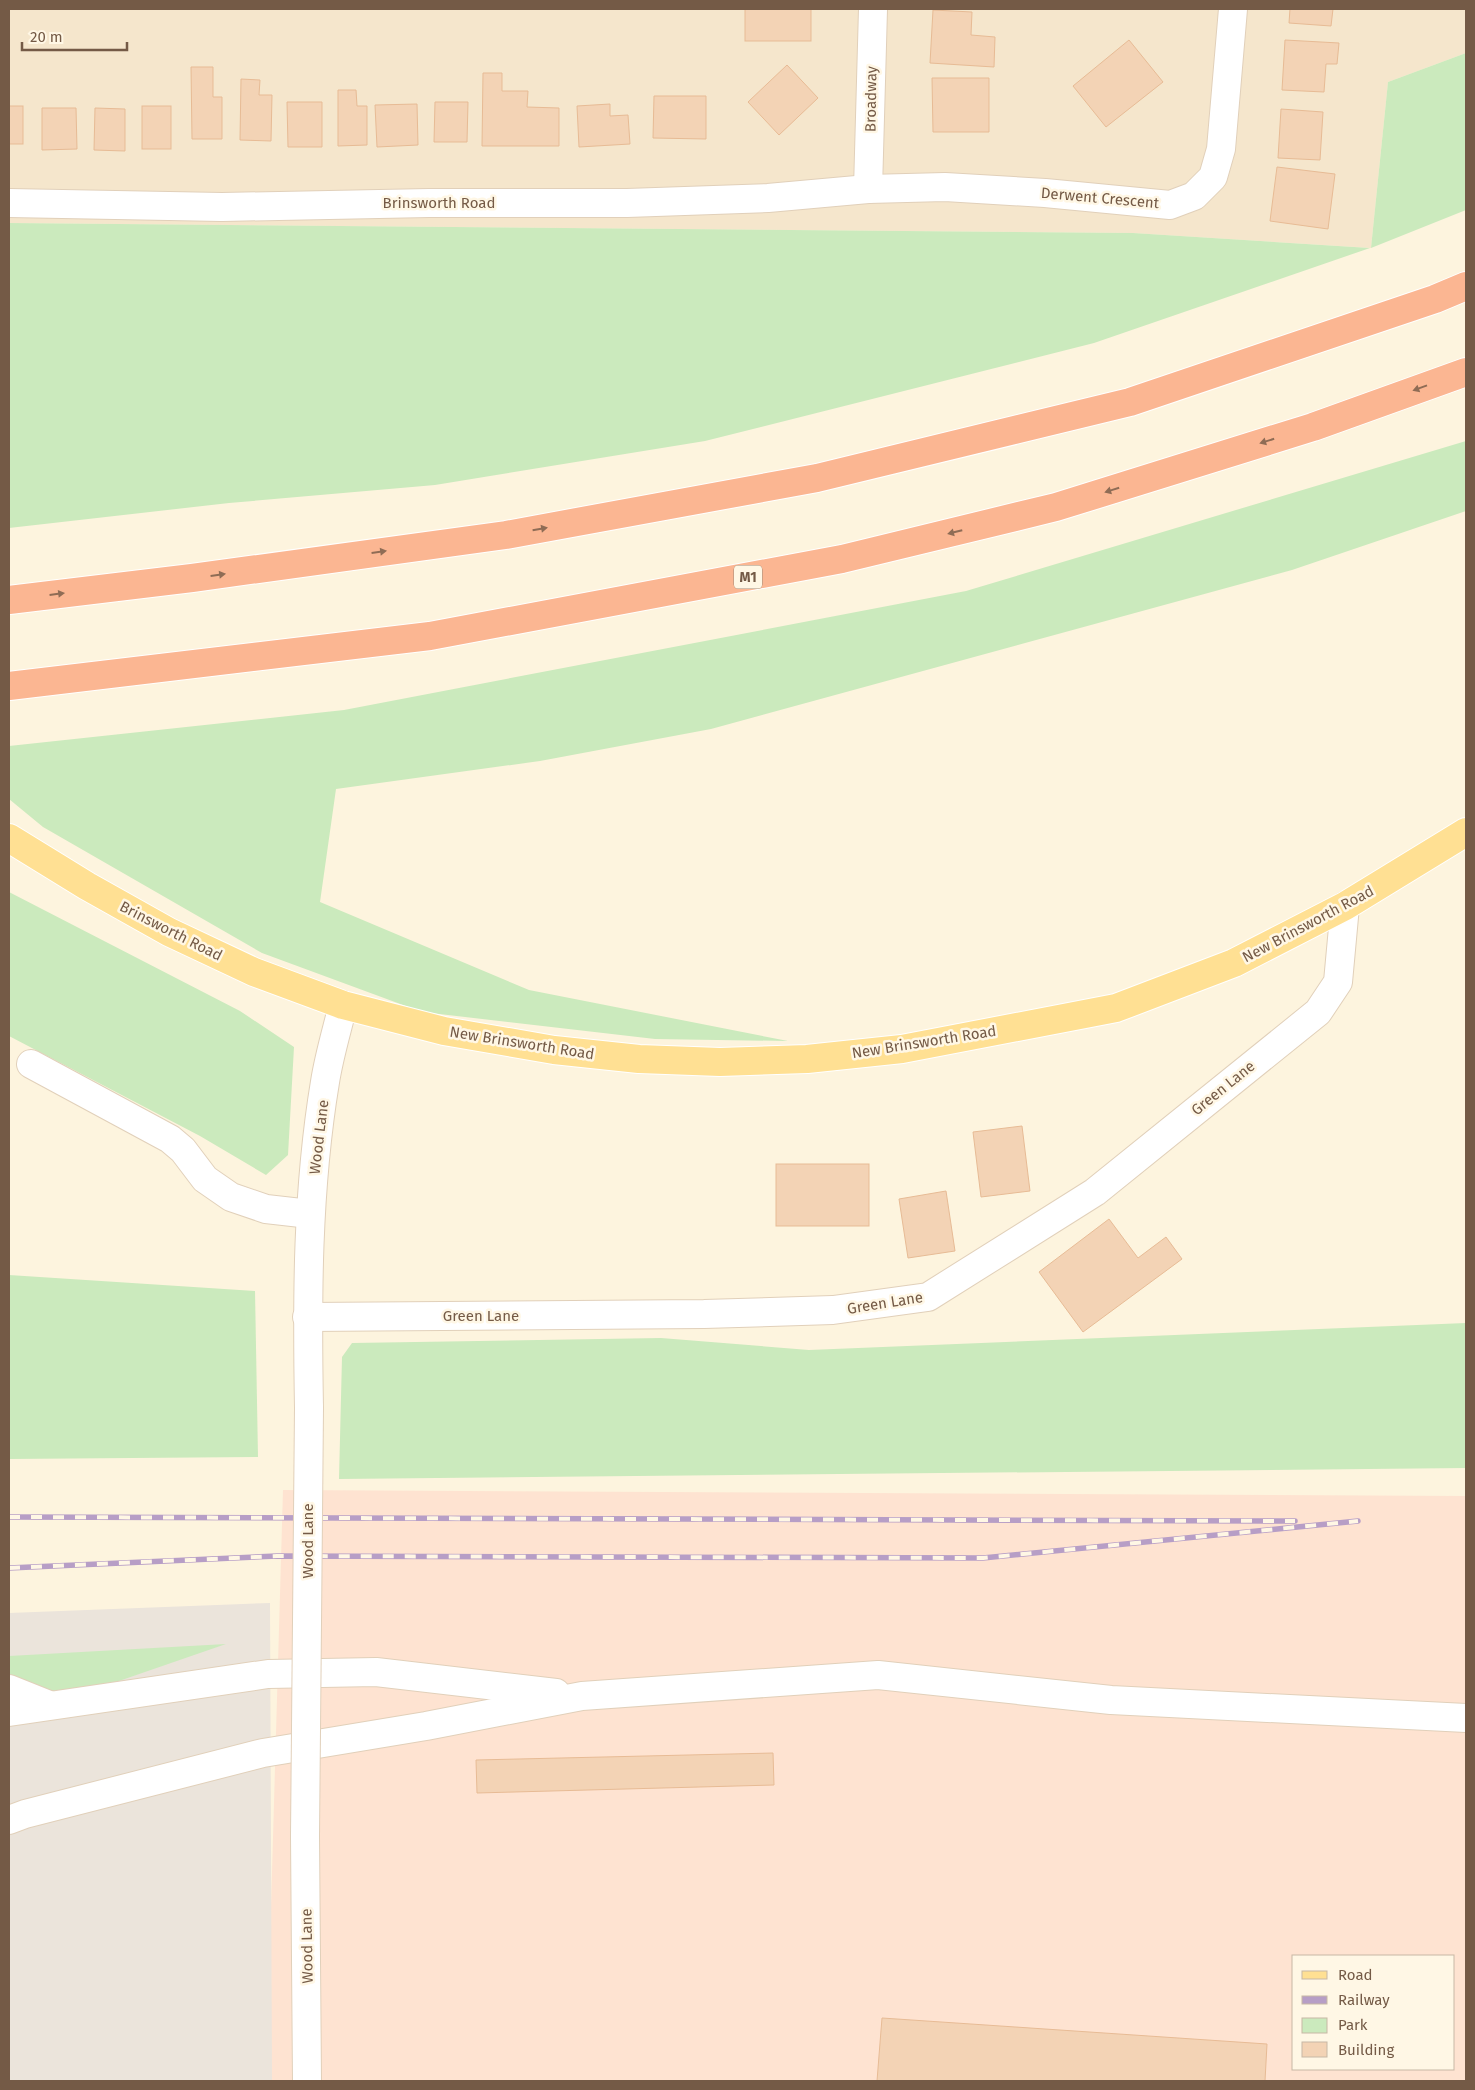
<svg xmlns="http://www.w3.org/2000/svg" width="1475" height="2090" font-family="'Fira Sans',sans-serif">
<rect width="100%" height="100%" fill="#fdf4de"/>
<!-- residential -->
<polygon fill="#f5e6cc" points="9,9 1466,9 1466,53 1388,82 1371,248 1133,233 9,223"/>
<!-- commercial -->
<path fill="#fee3d1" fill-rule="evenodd" d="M283 1490 1466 1496V2081H266ZM1294 1956H1454V2069H1294Z"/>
<!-- industrial -->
<polygon fill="#ebe4db" points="270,1603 272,2081 9,2081 9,1613"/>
<!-- green -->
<g fill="#cbeabd">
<polygon points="1466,53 1466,210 1371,248 1388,82"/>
<polygon points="9,223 1133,233 1370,248 1094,343 705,441 435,485 229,503 9,528"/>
<polygon points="1466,441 1466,511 1292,570 711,729 540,761 336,789 320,902 529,990 788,1041 655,1039 422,1012 262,953 43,827 9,799 9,746 344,710 966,591"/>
<polygon points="9,892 240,1011 294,1047 288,1155 266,1175 200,1136 9,1036"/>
<polygon points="9,1275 255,1291 258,1457 9,1459"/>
<polygon points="1466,1323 1466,1468 339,1479 342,1357 352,1343 661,1338 809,1350"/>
<polygon points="226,1644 9,1719 9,1656"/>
</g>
<!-- building -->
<g fill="#f3d3b5" stroke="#e7bb95">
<rect x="745" y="9" width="66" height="32"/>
<polygon points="1290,9 1333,9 1331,26 1289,23"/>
<polygon points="933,10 972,12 971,35 995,37 994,67 930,63"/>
<polygon points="1129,40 1163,82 1106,127 1073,86"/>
<polygon points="1285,40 1339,43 1337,64 1326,64 1324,92 1282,90"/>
<polygon points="787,65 818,98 779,135 748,102"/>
<polygon points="191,67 213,67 213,97 222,97 222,139 192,139"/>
<polygon points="483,73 502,73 502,91 528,91 527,107 559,108 559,146 482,146"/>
<polygon points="932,78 989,78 989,132 933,132"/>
<polygon points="241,79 260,80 259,95 272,95 271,141 240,140"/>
<polygon points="338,90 356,90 357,106 367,106 367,145 338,146"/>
<polygon points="654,96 706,96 706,139 653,138"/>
<polygon points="287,102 322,102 322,147 288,147"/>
<polygon points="435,102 468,102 467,142 434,142"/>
<polygon points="417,104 418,145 377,147 375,105"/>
<polygon points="610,104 610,116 628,115 630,144 579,147 577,106"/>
<rect x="9" y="106" width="14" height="38"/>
<rect x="142" y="106" width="29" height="43"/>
<polygon points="42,108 76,108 77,149 42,150"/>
<polygon points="95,108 125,109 125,151 94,150"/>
<polygon points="1281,109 1323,112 1320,160 1278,158"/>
<polygon points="1277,167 1335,174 1328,229 1270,221"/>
<polygon points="1022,1126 1030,1191 981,1197 973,1132"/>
<rect x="776" y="1164" width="93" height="62"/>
<polygon points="946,1191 955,1251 908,1258 899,1199"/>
<polygon points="1109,1219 1138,1258 1166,1237 1182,1259 1083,1332 1039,1272"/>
<polygon points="773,1753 774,1785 477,1793 476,1760"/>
<polygon points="882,2018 1267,2044 1265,2081 877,2081"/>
</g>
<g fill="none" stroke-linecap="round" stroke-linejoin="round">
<defs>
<g id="minor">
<polyline points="868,189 873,9"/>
<polyline points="9,203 222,207 429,203 627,203 768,198 868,189 945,187 1045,193 1170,205 1194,196 1213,177 1221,149 1233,9"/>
<polyline points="31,1064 170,1139 183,1150 205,1179 231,1197 266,1209 310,1214"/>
<polyline points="307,1317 704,1314 833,1310 928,1297 1095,1192 1318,1012 1338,982 1345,906"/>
<path d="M309 1408C307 1299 307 1190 325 1082 329 1056 337 1030 343 1005"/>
<polyline points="9,1689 49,1705"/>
<polyline points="9,1712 268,1674 376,1672 556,1693"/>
<polyline points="9,1820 25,1814 263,1753 426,1726 582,1696 878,1675 1111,1700 1466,1718"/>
<polyline points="305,1836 307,2081"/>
</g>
<polyline id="major" points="9,838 87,886 169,932 254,972 343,1005 444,1031 554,1050 639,1059 720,1062 807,1059 902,1049 1116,1008 1234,963 1345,906 1466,832"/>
<g id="highway">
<polyline points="9,600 192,578 506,535 817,478 1130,402 1435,299 1466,286"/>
<polyline points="9,686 430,636 842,559 1056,507 1313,427 1466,372"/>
</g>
</defs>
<!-- minor casing -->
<use href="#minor" stroke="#e1d0ba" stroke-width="30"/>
<!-- major casing -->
<use href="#major" stroke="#fff" stroke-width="30"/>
<!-- highway casing -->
<use href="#highway" stroke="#fff" stroke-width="30"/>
<!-- minor -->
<use href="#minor" stroke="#fff" stroke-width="28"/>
<!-- major -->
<use href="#major" stroke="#ffe093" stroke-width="28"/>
<!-- highway -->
<use href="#highway" stroke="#fbb692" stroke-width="28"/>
<defs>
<g id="rail">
<polyline points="9,1517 1295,1521"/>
<polyline points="9,1568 277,1556 983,1558 1358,1521"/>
</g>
</defs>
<!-- rail casing -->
<use href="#rail" stroke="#b79ec6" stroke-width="5.5"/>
<!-- rail -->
<use href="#rail" stroke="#fff7e5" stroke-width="4" stroke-dasharray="11" stroke-linecap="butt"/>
<defs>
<polyline id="minor-bridge" points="305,1836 309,1408"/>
</defs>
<!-- minor-bridge casing -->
<use href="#minor-bridge" stroke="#e1d0ba" stroke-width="30" stroke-linecap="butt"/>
<!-- minor-bridge -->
<use href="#minor-bridge" stroke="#fff" stroke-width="28"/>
</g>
<!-- one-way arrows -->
<defs><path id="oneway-solid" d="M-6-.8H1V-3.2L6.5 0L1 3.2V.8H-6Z" transform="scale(1.25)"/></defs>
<g fill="#8f6c55">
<use href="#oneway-solid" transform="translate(1420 388) rotate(160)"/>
<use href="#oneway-solid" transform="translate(1267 441) rotate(163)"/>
<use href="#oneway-solid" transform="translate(1112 490) rotate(163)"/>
<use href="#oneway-solid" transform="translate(540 529) rotate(-10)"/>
<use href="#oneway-solid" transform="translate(955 532) rotate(166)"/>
<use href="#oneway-solid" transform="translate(379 552) rotate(-8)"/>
<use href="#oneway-solid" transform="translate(218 575) rotate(-8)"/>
<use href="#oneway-solid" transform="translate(57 594) rotate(-7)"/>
</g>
<g text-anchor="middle" stroke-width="5" stroke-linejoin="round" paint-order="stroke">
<!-- shield labels -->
<rect fill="#fff7e5" stroke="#9e8976" stroke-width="1" x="734" y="565.5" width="28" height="23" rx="4"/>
<g font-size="14" font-weight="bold" fill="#745a46">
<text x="748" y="582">M1</text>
</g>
<!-- street labels -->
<g font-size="15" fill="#745a46" stroke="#fff7e5">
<text transform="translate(871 99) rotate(-89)" y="5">Broadway</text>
<text transform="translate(1100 198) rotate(5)" y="5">Derwent Crescent</text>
<text x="439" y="208">Brinsworth Road</text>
<text transform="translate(1308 924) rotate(-28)" y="5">New Brinsworth Road</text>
<text transform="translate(171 931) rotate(27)" y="5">Brinsworth Road</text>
<text transform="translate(924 1042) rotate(-9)" y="5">New Brinsworth Road</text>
<text transform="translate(522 1043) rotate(9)" y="5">New Brinsworth Road</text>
<text transform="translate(1223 1088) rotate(-39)" y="5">Green Lane</text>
<text transform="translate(319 1137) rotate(-83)" y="5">Wood Lane</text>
<text transform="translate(885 1303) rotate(-9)" y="5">Green Lane</text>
<text x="481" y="1321">Green Lane</text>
<text transform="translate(308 1541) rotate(-90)" y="5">Wood Lane</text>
<text transform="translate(307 1946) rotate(-91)" y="5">Wood Lane</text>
</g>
</g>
<!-- border -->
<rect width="1475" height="2090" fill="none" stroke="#745a46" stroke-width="20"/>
<!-- legend -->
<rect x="1292" y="1955" width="162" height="115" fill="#fff7e5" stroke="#c7b8a5"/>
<rect x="1302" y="1971" width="25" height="8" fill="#ffe093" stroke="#c7b8a5"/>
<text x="1338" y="1980" font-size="15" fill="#745a46">Road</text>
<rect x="1302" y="1996" width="25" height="8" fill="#b79ec6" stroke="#c7b8a5"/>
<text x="1338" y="2005" font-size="15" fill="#745a46">Railway</text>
<rect x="1302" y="2018" width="25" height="15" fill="#cbeabd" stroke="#c7b8a5"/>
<text x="1338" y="2030" font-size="15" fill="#745a46">Park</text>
<rect x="1302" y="2042" width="25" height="15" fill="#f3d3b5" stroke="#c7b8a5"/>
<text x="1338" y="2055" font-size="15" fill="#745a46">Building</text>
<!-- scale -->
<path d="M22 42v8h105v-8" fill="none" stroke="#745a46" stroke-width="2.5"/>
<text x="30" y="42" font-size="15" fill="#745a46" stroke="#fff7e5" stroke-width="4" paint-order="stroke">20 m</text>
</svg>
